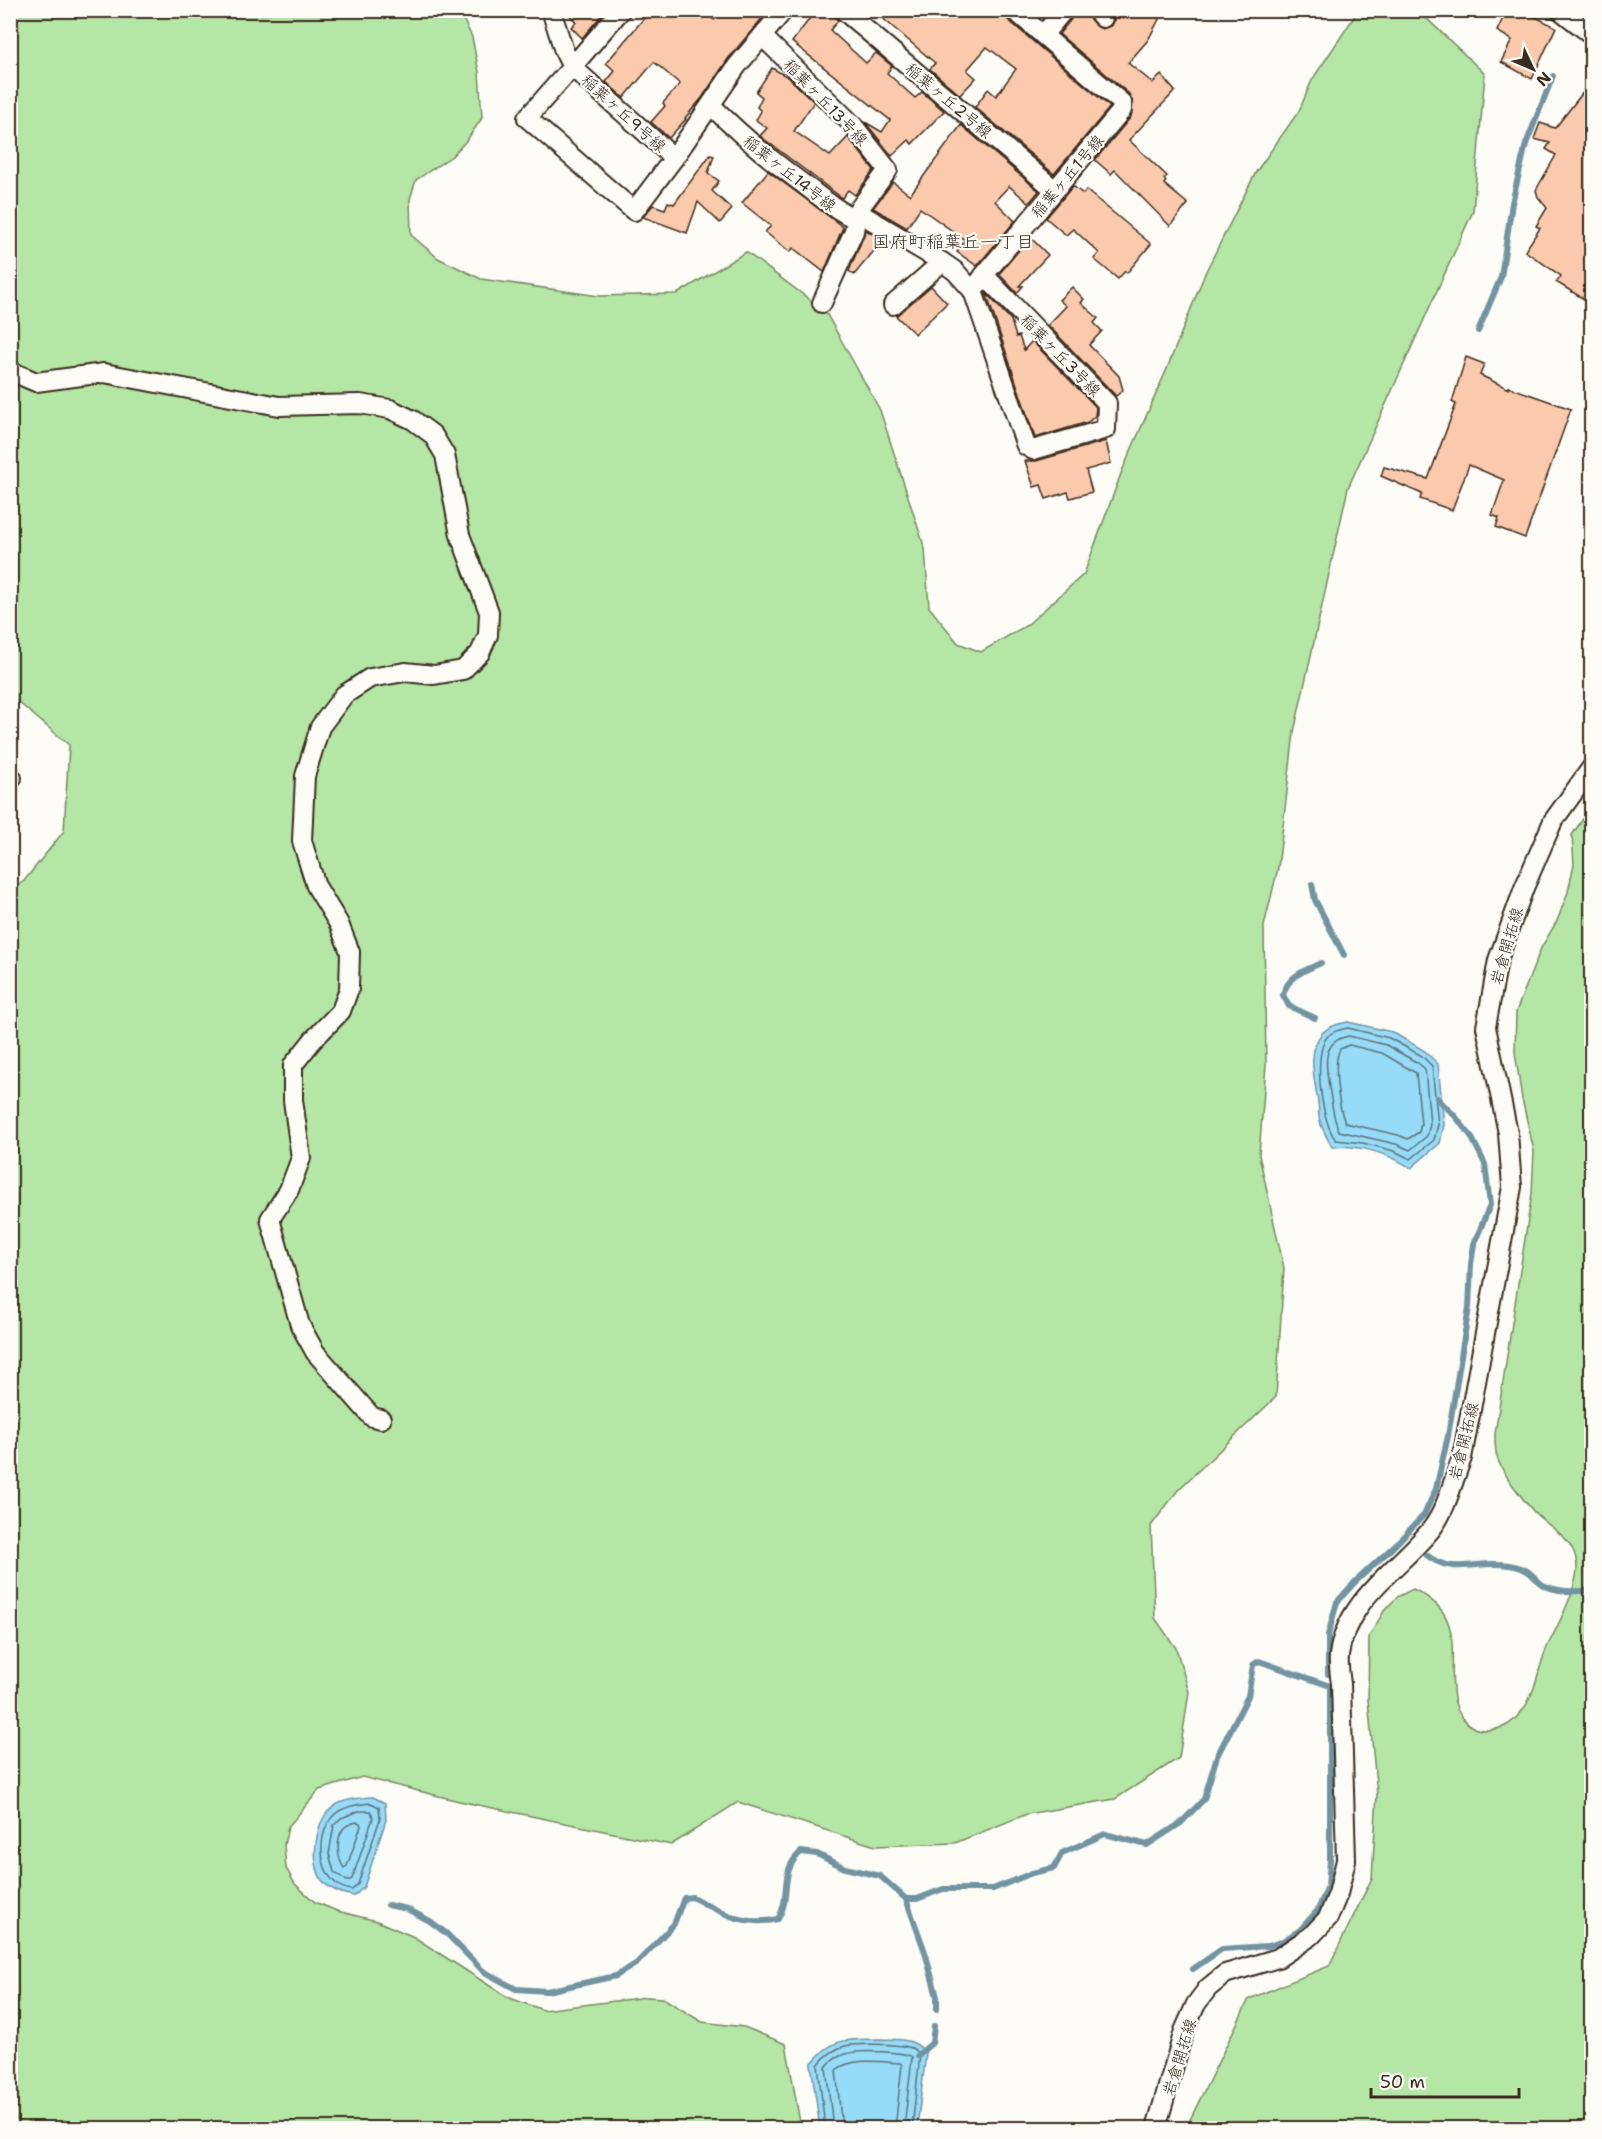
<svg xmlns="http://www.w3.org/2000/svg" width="1602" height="2139" font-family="'Shantell Sans','Klee One',sans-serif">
<rect width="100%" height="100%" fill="#fdfcf7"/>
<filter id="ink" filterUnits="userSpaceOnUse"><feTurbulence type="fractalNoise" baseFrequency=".0167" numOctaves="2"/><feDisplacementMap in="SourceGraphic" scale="12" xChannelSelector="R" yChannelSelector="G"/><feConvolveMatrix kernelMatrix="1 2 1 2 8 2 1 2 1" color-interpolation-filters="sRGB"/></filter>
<g filter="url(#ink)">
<!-- green -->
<g fill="#b4e6a6" stroke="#788862" stroke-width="1.5">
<polygon points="11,11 459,11 472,37 479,72 482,118 467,140 452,156 416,180 410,199 411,235 438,258 481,279 599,296 677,294 746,252 825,311 880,410 925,549 929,607 958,643 981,652 1027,625 1084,574 1122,471 1166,371 1206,271 1256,172 1299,111 1312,80 1358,11 1407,11 1423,15 1485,74 1473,211 1348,488 1294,732 1278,868 1264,926 1266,1065 1259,1155 1284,1268 1276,1397 1178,1490 1151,1526 1155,1618 1176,1648 1189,1692 1179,1758 1115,1799 1027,1814 955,1843 875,1846 738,1802 671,1845 459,1801 362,1777 319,1790 288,1827 284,1845 286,1868 295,1884 315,1902 337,1911 377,1921 414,1937 507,1997 543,2010 647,1997 663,1998 702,2022 744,2027 786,2044 801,2128 11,2128 10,891 24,881 64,831 69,745 11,696"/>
<path d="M1591 807V2128H1186L1249 1999 1329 1966 1372 1878 1377 1794 1368 1700 1369 1637 1384 1611 1397 1597 1413 1589C1425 1595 1437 1602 1444 1614 1465 1647 1435 1706 1474 1728 1478 1730 1482 1730 1487 1730 1503 1729 1511 1725 1521 1712 1536 1695 1538 1666 1548 1645 1558 1625 1576 1591 1577 1569 1577 1538 1553 1531 1535 1513 1525 1502 1501 1472 1497 1457 1495 1450 1495 1442 1495 1434L1532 1193 1534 1151 1522 1099 1515 1052 1516 1012 1541 948 1557 921 1568 892 1574 864 1572 835Z"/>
</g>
<!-- water -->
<g fill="#96dbf8" stroke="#7294a1" stroke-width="1.5">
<path d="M1348 1022 1392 1032 1425 1051 1438 1064 1444 1125 1440 1143 1411 1168C1389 1154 1359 1144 1332 1147 1328 1139 1322 1130 1320 1121 1318 1115 1319 1108 1318 1102 1315 1081 1306 1052 1322 1033 1329 1026 1338 1024 1348 1022Z"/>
<path d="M373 1797 385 1803 386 1820 364 1887 354 1896C343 1894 329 1890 322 1880 310 1861 315 1820 333 1807 343 1799 360 1798 373 1797Z"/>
<path d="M880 2039C899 2040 913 2037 926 2053L917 2128H820L811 2064C833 2036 847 2040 880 2039Z"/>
</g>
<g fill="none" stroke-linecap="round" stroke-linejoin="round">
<!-- shore -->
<g stroke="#5f7175" stroke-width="1.5">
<path d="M1348 1028 1389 1038 1422 1056 1432 1066 1438 1125 1434 1140 1411 1159 1394 1151 1363 1143 1336 1140C1322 1125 1312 1055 1327 1037 1332 1031 1340 1030 1348 1028Z"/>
<path d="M1349 1036 1386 1045 1418 1063 1425 1069 1430 1124 1427 1136 1410 1150 1396 1144 1339 1131C1334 1120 1333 1111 1331 1099 1328 1076 1316 1041 1349 1036Z"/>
<path d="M1349 1045 1382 1053 1416 1073 1421 1124 1419 1132 1408 1139 1398 1135 1345 1123C1339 1108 1332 1063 1340 1049Z"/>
<path d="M371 1803 379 1807 380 1819 358 1884 352 1890C317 1886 314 1833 335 1814 344 1806 359 1804 371 1803Z"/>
<polygon points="359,1811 371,1811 373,1818 352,1879 347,1881 334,1872 329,1854 334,1825 341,1818"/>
<path d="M357 1822 360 1823 361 1826 347 1866 344 1868C337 1858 336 1839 343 1829 347 1824 352 1823 357 1822Z"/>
<path d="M825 2128 818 2065C825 2056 833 2049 845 2046 858 2043 895 2044 908 2047 914 2048 916 2050 920 2055L912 2128"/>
<path d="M833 2128 826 2067C831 2061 837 2056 846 2054 857 2050 903 2051 912 2057L904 2128"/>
<path d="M842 2128 836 2070C852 2057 880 2062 900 2063L902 2065 895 2128"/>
</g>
<!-- stream -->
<g stroke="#7294a1" stroke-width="6">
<polyline points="1478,331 1501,277 1512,203 1526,144 1553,76"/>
<polyline points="1312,884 1315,900 1344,955"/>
<path d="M1315 1018 1289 1006 1283 995C1287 976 1306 970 1321 963"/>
<path d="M1424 1553C1453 1578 1478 1559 1509 1565 1516 1566 1526 1569 1531 1574 1536 1578 1540 1584 1545 1586 1559 1592 1577 1592 1592 1590"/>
<polyline points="1328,1674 1328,1635 1337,1602 1355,1582 1394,1546 1424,1515 1436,1489 1448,1436 1469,1307 1471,1264 1474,1244 1490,1205 1485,1164 1471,1136 1455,1116 1437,1098"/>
<polyline points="906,1899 917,1899 943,1889 993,1889 1032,1873 1054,1868 1062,1853 1105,1834 1147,1845 1181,1823 1204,1799 1217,1756 1248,1696 1253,1665 1259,1661 1330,1686 1330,1861 1328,1886 1318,1910 1300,1930 1281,1942 1268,1946 1222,1949 1193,1969"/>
<path d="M388 1905 407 1909 430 1921 447 1934 483 1971 516 1989 547 1991 616 1976 637 1963 674 1924 684 1898 692 1897C722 1913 743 1927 778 1919 792 1896 778 1872 801 1852L817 1854 845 1868 880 1876 906 1899 925 1952 937 1997V2009"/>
<polyline points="918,2055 932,2043 934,2026"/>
</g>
</g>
<!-- building -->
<g fill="#fbc9ab" stroke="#3b2a1e" stroke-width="1.5">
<polygon points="565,10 606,10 582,38 571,27 576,22"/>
<polygon points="651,10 703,10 714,20 723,10 758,10 764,16 728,59 702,98 685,118 686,119 669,138 651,122 665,106 663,103 680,84 654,62 624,98 606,82 615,71 606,63"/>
<polygon points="816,10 829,10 832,13 838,21 830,30 866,63 876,53 892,66 887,73 915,98 922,92 944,111 912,144 909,140 892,156 865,122 882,132 890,120 792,42"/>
<polygon points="873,10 1003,10 1007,19 1110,107 1054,174 975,107 988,89 996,96 1016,69 987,47 967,70 976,78 960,95 930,69 935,63"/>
<polygon points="1075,10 1082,10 1095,25 1102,29 1111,26 1114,21 1114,15 1117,10 1164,10 1148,40 1128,63 1153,83 1161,75 1175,91 1129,140 1167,176 1164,179 1166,181 1164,184 1188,204 1170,226 1115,170 1111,174 1095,160 1131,117 1133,103 1129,94 1059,34 1073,17"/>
<polygon points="1507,10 1521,10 1556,27 1532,79 1501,62 1512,40 1497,31"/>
<polygon points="772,68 788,77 814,102 794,131 830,156 848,137 874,170 855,195 848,190 842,198 760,136 767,128 756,120 761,111 757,107 762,97 756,92"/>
<polygon points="1592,81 1592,304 1556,282 1561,276 1525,251 1540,228 1536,226 1547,208 1538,197 1536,190 1556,155 1546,149 1550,143 1534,139 1540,123 1555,128"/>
<polygon points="961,125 1039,191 1029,203 1009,186 995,201 1015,221 977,266 957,252 965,240 920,208 907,228 873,208 893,182 910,195"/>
<polygon points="710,155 714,156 708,173 719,181 712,191 732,209 720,223 698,202 687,233 643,217 653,205 665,209 668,202 674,204"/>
<polygon points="768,171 843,227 824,272 793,248 790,252 765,232 771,226 742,203"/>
<polygon points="1073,186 1083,194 1086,190 1151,244 1127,273 1125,271 1118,279 1094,259 1099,253 1073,229 1066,235 1046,218"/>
<polygon points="866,230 883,240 854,275 849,271"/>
<polygon points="1030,237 1048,255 1019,286 1023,286 1017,293 999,274"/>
<polygon points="931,286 947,303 915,334 896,316"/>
<polygon points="1072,287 1084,299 1081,303 1098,318 1094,323 1102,331 1089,345 1119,376 1123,390 1116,396 1048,325 1066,306 1059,300"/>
<polygon points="986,293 1011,320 1016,337 1019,336 1024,350 1032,341 1096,407 1095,416 1088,422 1035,438"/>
<polygon points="1466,357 1484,364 1480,375 1509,389 1509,387 1571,409 1525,538 1496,527 1499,518 1492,515 1504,480 1469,465 1452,510 1420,499 1422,494 1381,476 1384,467 1428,479 1456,404 1452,402"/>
<polygon points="1106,441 1111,463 1086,470 1092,492 1070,498 1068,492 1046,499 1041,485 1034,487 1025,461 1036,461"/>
</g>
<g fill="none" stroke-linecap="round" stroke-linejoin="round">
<defs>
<g id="minor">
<polyline points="551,10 564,51 572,67 527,118 634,211 674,158"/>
<polyline points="621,10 572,67 674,158 737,66 784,10"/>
<polyline points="843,10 1055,190"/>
<polyline points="1096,10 1103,18"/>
<polyline points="1560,10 1592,35"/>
<polyline points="1043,35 1064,10"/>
<path d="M711 105C740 135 772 161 806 186 822 198 837 211 856 219L858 210 888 170 853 125 762 36"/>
<polyline points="984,275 1107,403 1106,429 1033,450 1026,446 973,291 984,275 1122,110 1122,103 1014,10"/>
<polyline points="822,303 854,231 856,219 866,217 942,262"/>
<polyline points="893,305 942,262 955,271 973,291"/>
<polyline points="10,371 36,382 104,373 279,406 360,404 390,409 413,420 433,435 445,455 460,535 489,612 488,635 480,653 463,670 434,675 405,672 370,678 344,695 320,727 305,776 302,841 316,886 339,924 350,952 349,989 341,1011 313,1040 293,1065 293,1100 301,1158 289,1190 270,1219 300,1325 315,1352 372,1417 381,1419"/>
<polyline points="10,779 12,778"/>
<path d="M1156 2128 1184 2031 1196 2004 1208 1988 1225 1974 1278 1958 1311 1936 1328 1918 1338 1894 1346 1860 1341 1684C1340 1675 1338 1665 1339 1656 1345 1599 1401 1568 1433 1527 1447 1508 1453 1480 1462 1458L1512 1187 1508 1133 1486 1027 1498 960 1524 888 1553 821 1592 767"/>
</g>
</defs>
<!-- minor casing -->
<use href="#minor" stroke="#3b2a1e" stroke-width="22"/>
<!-- minor -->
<use href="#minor" stroke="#fdfcf7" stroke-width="18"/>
</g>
</g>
<g text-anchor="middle" stroke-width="4.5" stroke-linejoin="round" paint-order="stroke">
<!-- street labels -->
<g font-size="16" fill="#3b2a1e" stroke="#fdfcf7">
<text transform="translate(949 100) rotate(40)" y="6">稲葉ヶ丘2号線</text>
<text transform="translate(826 102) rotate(46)" y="6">稲葉ヶ丘13号線</text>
<text transform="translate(624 113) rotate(42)" y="6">稲葉ヶ丘9号線</text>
<text transform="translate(790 173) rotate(38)" y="6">稲葉ヶ丘14号線</text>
<text transform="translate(1067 176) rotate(-50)" y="6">稲葉ヶ丘1号線</text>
<text transform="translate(1061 355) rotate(46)" y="6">稲葉ヶ丘3号線</text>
<text transform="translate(1506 946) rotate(-74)" y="6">岩倉開拓線</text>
<text transform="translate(1463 1441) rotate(-76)" y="6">岩倉開拓線</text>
<text transform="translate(1179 2057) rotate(-73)" y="6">岩倉開拓線</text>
</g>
<!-- neighbourhood labels -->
<g font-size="18" fill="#3b2a1e" stroke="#fdfcf7">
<text x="953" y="248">国府町稲葉丘一丁目</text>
</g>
</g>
<!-- margin -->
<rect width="1602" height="2139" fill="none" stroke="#fdfcf7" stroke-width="36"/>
<rect x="18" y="18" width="1566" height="2103" fill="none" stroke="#3b2a1e" stroke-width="2" filter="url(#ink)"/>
<!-- north arrow -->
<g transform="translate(1533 69) rotate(134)" stroke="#fdfcf7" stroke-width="4.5" paint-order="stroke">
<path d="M0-4.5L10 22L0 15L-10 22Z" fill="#3b2a1e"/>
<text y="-9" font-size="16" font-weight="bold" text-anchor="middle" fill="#3b2a1e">N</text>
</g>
<!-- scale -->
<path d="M1371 2088v9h148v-9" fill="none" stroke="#3b2a1e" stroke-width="3"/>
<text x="1380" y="2088" font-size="18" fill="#3b2a1e" stroke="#fdfcf7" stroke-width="4.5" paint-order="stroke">50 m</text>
</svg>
